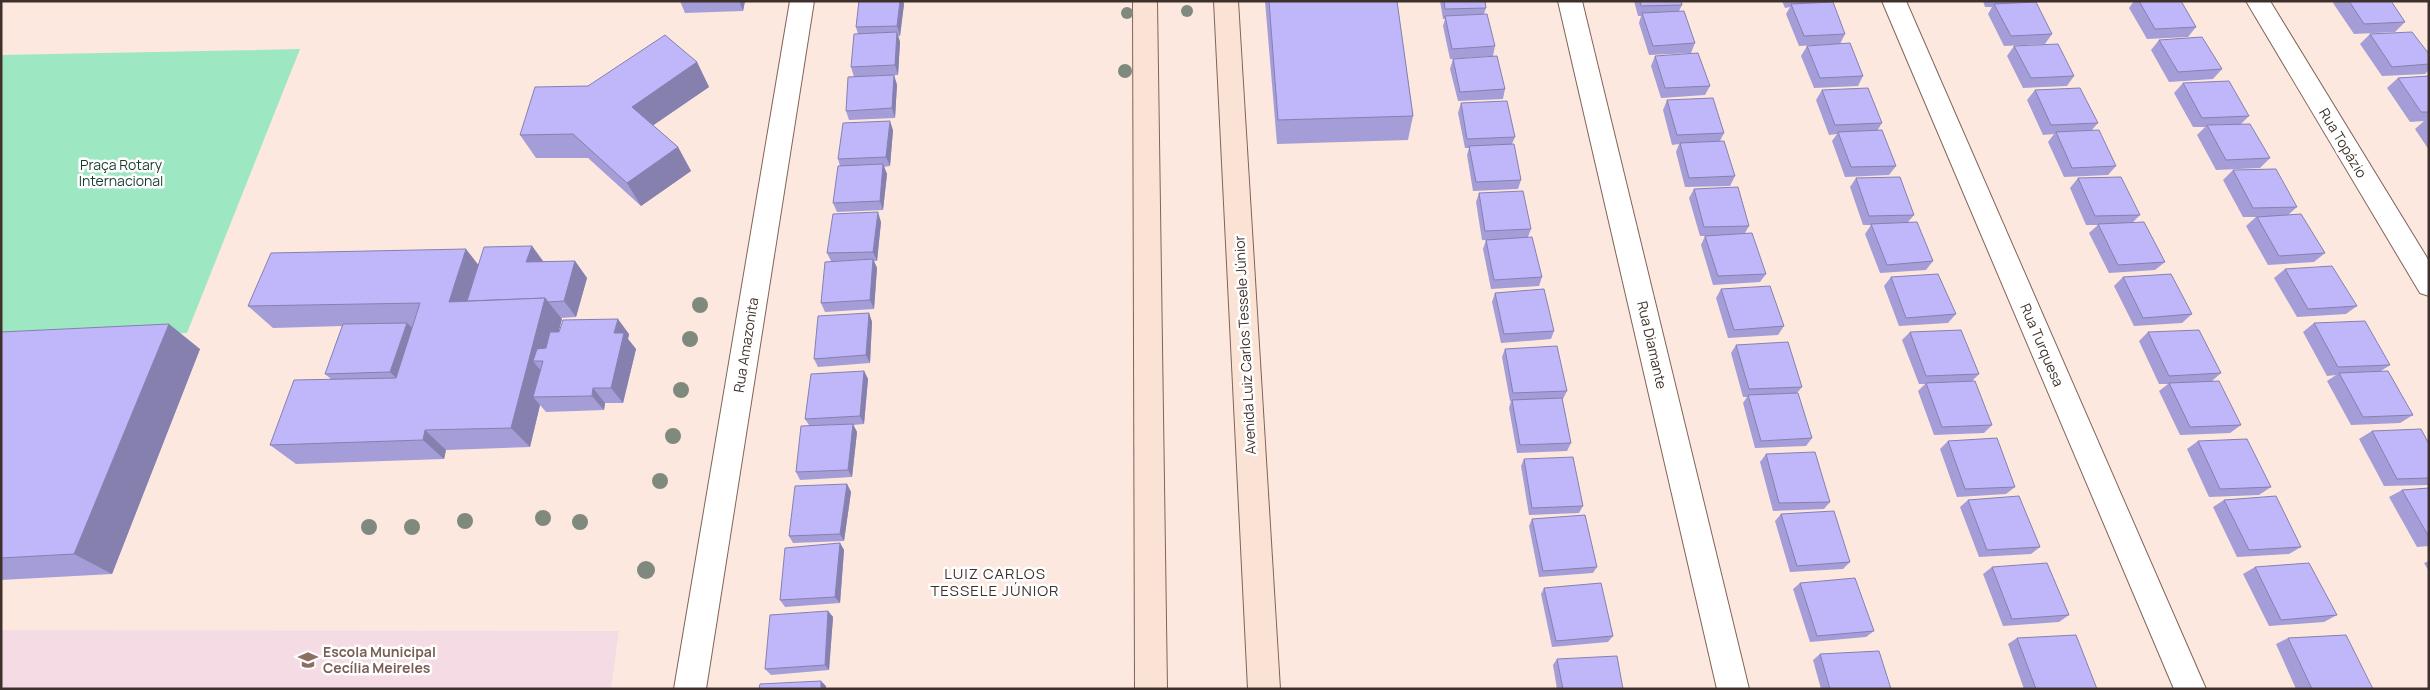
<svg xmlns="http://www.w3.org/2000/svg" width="2430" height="690" font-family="Manrope,sans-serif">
<rect width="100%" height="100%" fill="#fde8e0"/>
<!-- education -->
<polygon fill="#f5dbe4" points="1,630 619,631 611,689 1,689"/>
<!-- green -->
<polygon fill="#9de7c3" points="300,49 187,333 21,344 1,385 1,55"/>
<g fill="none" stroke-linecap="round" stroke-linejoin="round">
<defs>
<g id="street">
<polygon points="790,1 814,1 706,689 674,689"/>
<polygon points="1558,1 1582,1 1749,689 1717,689"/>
<polygon points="1882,1 1906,1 2206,689 2174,689"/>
<polygon points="2246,1 2270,1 2429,261 2429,296 2420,293"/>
</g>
<g id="secondary">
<polygon points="1133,1 1157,1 1167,689 1135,689"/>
<polygon points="1214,1 1238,1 1280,689 1248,689"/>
</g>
</defs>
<!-- street casing -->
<use href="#street" stroke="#816357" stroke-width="2"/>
<!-- secondary casing -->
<use href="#secondary" stroke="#816357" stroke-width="2"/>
<!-- street -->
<use href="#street" fill="#fff" fill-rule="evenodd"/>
<!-- secondary -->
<use href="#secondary" fill="#fae3d5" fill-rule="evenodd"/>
</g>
<!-- trees -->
<g fill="#80897e">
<circle cx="1187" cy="11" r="6"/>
<circle cx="1127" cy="13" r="6"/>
<circle cx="1125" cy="71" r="7"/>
<circle cx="700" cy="305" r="8"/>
<circle cx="690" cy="339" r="8"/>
<circle cx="681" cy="390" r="8"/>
<circle cx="673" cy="436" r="8"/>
<circle cx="660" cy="481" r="8"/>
<circle cx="543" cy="518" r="8"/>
<circle cx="465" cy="521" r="8"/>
<circle cx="580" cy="522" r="8"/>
<circle cx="369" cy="527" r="8"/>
<circle cx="412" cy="527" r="8"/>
<circle cx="646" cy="570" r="9"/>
</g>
<!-- wall -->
<g fill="#a49dd7">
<polygon points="680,1 745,1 743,11 685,13"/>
<polygon points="859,1 903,1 904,4 900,36 898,36 900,42 898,75 854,77 851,67 858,34 856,27"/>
<polygon points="1265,1 1397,1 1413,116 1408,140 1277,144"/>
<polygon points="1440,1 1485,1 1486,8 1484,14 1495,46 1493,56 1450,59 1443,26 1445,19 1443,19"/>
<polygon points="1634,1 1681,1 1682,5 1679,11 1695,43 1691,53 1649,55 1639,23 1641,16 1638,16"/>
<polygon points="1782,1 1827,1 1827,2 1845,34 1840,44 1799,46 1786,14 1790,7 1785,8"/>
<polygon points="1983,1 2029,1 2028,2 2052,34 2045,44 2004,46 1988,14 1992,7 1985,7"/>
<polygon points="2134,1 2181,1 2196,27 2188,37 2147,39 2129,8"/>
<polygon points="2335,1 2391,1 2405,22 2395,32 2354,34 2333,3"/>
<polygon points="2370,34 2429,54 2429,70 2425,74 2382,76 2360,44"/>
<polygon points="2159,40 2222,69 2213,79 2169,82 2151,50"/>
<polygon points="1807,46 1863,76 1858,86 1814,88 1801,56"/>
<polygon points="2014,46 2074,76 2067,86 2023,88 2007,56"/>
<polygon points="1655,56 1710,86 1705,95 1661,98 1651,66"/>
<polygon points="1453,59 1505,89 1503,99 1458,101 1450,69"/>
<polygon points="697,62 709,87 653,125 678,147 691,171 641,206 588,158 536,158 520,135 588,86"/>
<polygon points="894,75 897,85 895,118 849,120 846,111"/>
<polygon points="2429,76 2429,150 2415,129 2424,121 2410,122 2387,88 2398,78"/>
<polygon points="2183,83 2249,116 2241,124 2270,158 2260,168 2216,170 2197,135 2205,127 2193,127 2174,93"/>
<polygon points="1822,90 1882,123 1877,131 1896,166 1889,175 1845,177 1832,141 1837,134 1829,135 1816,100"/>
<polygon points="2035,90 2098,123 2091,131 2116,166 2108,175 2064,177 2048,142 2054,134 2043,135 2027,100"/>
<polygon points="1667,100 1724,133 1720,141 1735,176 1730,186 1685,187 1676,152 1679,144 1672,145 1663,110"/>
<polygon points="1461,103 1515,137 1512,144 1521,180 1518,189 1473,191 1467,155 1469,148 1465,148 1458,113"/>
<polygon points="893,130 890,166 884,167 887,174 883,210 837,212 833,203 840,166 838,159"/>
<polygon points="2233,170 2297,207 2288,215 2325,253 2314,262 2268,265 2246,226 2256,217 2243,217 2223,180"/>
<polygon points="1856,178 1914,215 1908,222 1933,261 1926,270 1880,273 1865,234 1871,225 1863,225 1850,187"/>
<polygon points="2078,178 2140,215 2132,223 2165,262 2155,270 2109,273 2089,233 2098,225 2086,225 2070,188"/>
<polygon points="1694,189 1749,226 1745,233 1766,274 1760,282 1713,285 1701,245 1705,236 1700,236 1689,198"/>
<polygon points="1479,193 1531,229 1528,237 1542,277 1539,286 1491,289 1483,249 1486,240 1482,240 1476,202"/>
<polygon points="881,222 877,261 874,261 877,268 874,309 825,312 821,303 831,261 827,253"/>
<polygon points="532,246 544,262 575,261 587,278 576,317 560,318 562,319 558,332 629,334 628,339 636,349 623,403 605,403 604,410 546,412 540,405 530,447 446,450 444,459 296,464 270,445 331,379 325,374 342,326 273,328 248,306 478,264"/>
<polygon points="2285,269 2357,306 2346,314 2297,317 2274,278"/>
<polygon points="1891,277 1956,314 1948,323 1899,326 1884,286"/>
<polygon points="2123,277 2192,314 2182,323 2134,326 2114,286"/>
<polygon points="1721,289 1784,326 1778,335 1728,338 1716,298"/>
<polygon points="1495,293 1554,331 1551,339 1501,343 1492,302"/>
<polygon points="869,313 872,322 870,363 818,367 814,359"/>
<polygon points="2314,323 2390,365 2381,371 2413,415 2400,423 2351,425 2327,381 2336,375 2327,376 2303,332"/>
<polygon points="1,332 200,349 112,574 1,580"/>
<polygon points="1910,332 1979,374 1972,381 1992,425 1984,433 1934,435 1918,391 1925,384 1919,384 1902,340"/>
<polygon points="2148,332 2221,373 2212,381 2241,425 2230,433 2180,435 2159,391 2168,384 2159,384 2139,341"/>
<polygon points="1736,345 1802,387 1797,393 1812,438 1806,446 1755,448 1743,403 1747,397 1743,397 1731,353"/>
<polygon points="1505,349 1567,391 1563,399 1562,399 1571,443 1567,451 1517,453 1509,408 1511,401 1510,401 1502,357"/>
<polygon points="864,371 868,379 864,424 853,425 857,432 852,477 800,480 796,472 809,425 805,419"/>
<polygon points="2372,431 2429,444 2429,485 2384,486 2359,439"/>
<polygon points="1948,441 2015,487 2006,494 1957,497 1940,449"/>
<polygon points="2198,441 2271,487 2259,495 2209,497 2187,449"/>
<polygon points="1766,454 1830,502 1824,509 1773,511 1760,462"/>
<polygon points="1524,459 1583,506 1579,513 1529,515 1521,466"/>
<polygon points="847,484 851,492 844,541 793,543 789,536"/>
<polygon points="2429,488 2429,546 2417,547 2389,497 2402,490"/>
<polygon points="1968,500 2040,547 2031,554 1979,557 1960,507"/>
<polygon points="2224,500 2301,547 2289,554 2237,557 2213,507"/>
<polygon points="1781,514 1850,562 1843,569 1790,572 1775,521"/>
<polygon points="1532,519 1597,567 1593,573 1539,577 1529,526"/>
<polygon points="840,543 844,550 840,603 785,607 780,600"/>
<polygon points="2429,561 2429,571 2424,563"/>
<polygon points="1992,567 2069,615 2059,622 2003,626 1983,574"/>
<polygon points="2255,567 2337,615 2324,622 2269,626 2243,574"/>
<polygon points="1800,583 1874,631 1866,637 1810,642 1793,589"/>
<polygon points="1544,588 1613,636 1608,642 1552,647 1541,594"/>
<polygon points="828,611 833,617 829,670 771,675 765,669"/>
<polygon points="2017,638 2097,689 2024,689 2008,644"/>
<polygon points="2288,638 2373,689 2296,689 2276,644"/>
<polygon points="1820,654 1891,689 1821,689 1813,660"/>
<polygon points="1557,659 1623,689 1557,689 1553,665"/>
</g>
<!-- shaded-wall -->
<g fill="#8680af">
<polygon points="739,1 745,1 743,11"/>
<polygon points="900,1 903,1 904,4 900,36 897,26"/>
<polygon points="897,32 900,42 898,75 895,65"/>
<polygon points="697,62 709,87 645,131 632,107"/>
<polygon points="894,75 897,85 895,118 892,108"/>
<polygon points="890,121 893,130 890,166 886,157"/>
<polygon points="678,147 691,171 641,206 627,183"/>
<polygon points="883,164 887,174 883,210 880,201"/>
<polygon points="878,212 881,222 877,261 873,252"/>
<polygon points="532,246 544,263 526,262"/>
<polygon points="466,249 484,272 466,304 449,302"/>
<polygon points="873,259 877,268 874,309 870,300"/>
<polygon points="575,261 587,278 576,317 564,301"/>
<polygon points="545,298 562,319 549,369 543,361 533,361 546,377 533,397 540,405 530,447 511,428"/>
<polygon points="869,313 872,322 870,363 866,355"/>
<polygon points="618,319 629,334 628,339 636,349 623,403 611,388 614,333"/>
<polygon points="407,323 423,338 406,387 390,372"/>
<polygon points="169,324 200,349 112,574 74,554"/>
<polygon points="864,371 868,379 864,424 860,416"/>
<polygon points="593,388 605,403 604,410 592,396"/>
<polygon points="853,424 857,432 852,477 848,470"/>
<polygon points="425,430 446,450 444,459 423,440"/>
<polygon points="847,484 851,492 844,541 840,534"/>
<polygon points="840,543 844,550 840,603 835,597"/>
<polygon points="828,611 833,617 829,670 825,665"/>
<polygon points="821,681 826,686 826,689 821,689"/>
</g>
<!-- building -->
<g fill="#bfb7fa" stroke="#8680af">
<polygon points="859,1 900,1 897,26 856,27"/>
<polygon points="1269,1 1397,1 1413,116 1278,120"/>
<polygon points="1444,1 1485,1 1486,8 1445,9"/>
<polygon points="1640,1 1681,1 1682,5 1641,6"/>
<polygon points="2139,1 2181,1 2196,27 2155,29"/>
<polygon points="2349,1 2391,1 2405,22 2364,24"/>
<polygon points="1833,2 1845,34 1804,36 1791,4"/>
<polygon points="2036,2 2052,34 2011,36 1994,4"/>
<polygon points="1684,11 1695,43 1653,46 1642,13"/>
<polygon points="1487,14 1495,46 1452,49 1445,16"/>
<polygon points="897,32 895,65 851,67 854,34"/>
<polygon points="2412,32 2429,54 2429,64 2392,67 2370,34"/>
<polygon points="665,35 697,62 632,107 678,147 627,183 573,134 520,135 535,87 588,86"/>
<polygon points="2202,37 2222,69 2178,72 2159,40"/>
<polygon points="1850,43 1863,76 1820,78 1807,46"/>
<polygon points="2058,44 2074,76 2031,78 2014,46"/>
<polygon points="1698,53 1710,86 1665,88 1655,56"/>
<polygon points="1497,56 1505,89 1460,92 1453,59"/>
<polygon points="894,75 892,108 846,111 848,77"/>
<polygon points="2429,76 2429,112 2421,112 2398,78"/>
<polygon points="2229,81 2249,116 2202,118 2183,83"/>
<polygon points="1868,88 1882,123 1835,125 1822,90"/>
<polygon points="2080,88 2098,123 2051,125 2035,90"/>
<polygon points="1713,98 1724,133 1677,135 1667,100"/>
<polygon points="1507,101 1515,137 1467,139 1461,103"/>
<polygon points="890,121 886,157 838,159 843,123"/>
<polygon points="2250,124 2270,158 2226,160 2207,125"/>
<polygon points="1882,130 1896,166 1851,167 1838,132"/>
<polygon points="2099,130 2116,166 2072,168 2056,132"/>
<polygon points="1724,141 1735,176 1689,178 1680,143"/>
<polygon points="1514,144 1521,180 1476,182 1469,146"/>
<polygon points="883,164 880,201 833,203 838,166"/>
<polygon points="2276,169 2297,207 2253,208 2233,170"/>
<polygon points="1900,177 1914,215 1869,216 1856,178"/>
<polygon points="2121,177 2140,215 2095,216 2078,178"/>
<polygon points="1738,187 1749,226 1704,227 1694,189"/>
<polygon points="1523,191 1531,229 1485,231 1479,193"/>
<polygon points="878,212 873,252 827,253 833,214"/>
<polygon points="2301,214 2325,253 2279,256 2257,217"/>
<polygon points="1917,222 1933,261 1887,265 1871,224"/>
<polygon points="2144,222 2165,262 2118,265 2098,224"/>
<polygon points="1752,233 1766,274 1718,276 1705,236"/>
<polygon points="1532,237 1542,277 1494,280 1486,240"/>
<polygon points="532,246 526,262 575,261 564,301 548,302 545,298 467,301 484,247"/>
<polygon points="466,249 449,302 545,298 511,428 425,430 423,440 270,445 294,380 396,378 420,303 248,306 271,253"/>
<polygon points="873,259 870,300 821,303 825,262"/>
<polygon points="2332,266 2357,306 2308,309 2285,269"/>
<polygon points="1938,274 1956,314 1906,318 1891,277"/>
<polygon points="2171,274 2192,314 2143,318 2123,277"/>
<polygon points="1770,286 1784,326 1734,330 1721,289"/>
<polygon points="1544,289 1554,331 1504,334 1495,293"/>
<polygon points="869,313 866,355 814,359 818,316"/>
<polygon points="618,319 614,333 624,333 611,388 593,388 592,396 533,397 543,361 533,361 537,349 546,348 550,332 559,332 563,320"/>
<polygon points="2365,321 2390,365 2338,367 2314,323"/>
<polygon points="407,323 390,372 325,374 343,324"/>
<polygon points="169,324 74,554 1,558 1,332"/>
<polygon points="1961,330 1979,374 1926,376 1910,332"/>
<polygon points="2199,330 2221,373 2169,376 2148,332"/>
<polygon points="1788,342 1802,387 1749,389 1736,345"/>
<polygon points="1557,346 1567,391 1513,393 1505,349"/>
<polygon points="864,371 860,416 805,419 811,374"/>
<polygon points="2388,371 2413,415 2363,417 2339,373"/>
<polygon points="1975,381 1992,425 1942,427 1926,383"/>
<polygon points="2219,381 2241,425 2190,427 2169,383"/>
<polygon points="1798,393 1812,438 1761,441 1748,395"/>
<polygon points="1562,398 1571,443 1520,445 1512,400"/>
<polygon points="853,424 848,470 796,472 801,426"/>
<polygon points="2421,429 2429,444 2429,478 2397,479 2372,431"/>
<polygon points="1997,438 2015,487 1965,489 1948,441"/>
<polygon points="2247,439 2271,487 2220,489 2198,441"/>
<polygon points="1815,452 1830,502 1779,503 1766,454"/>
<polygon points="1573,457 1583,506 1532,508 1524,459"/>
<polygon points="847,484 840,534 789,536 795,486"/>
<polygon points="2429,488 2429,537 2402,490"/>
<polygon points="2019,496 2040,547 1987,550 1968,500"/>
<polygon points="2276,496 2301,547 2249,550 2224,500"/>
<polygon points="1834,511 1850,562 1797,566 1781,514"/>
<polygon points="1585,515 1597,567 1543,571 1532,519"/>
<polygon points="840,543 835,597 780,600 785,548"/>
<polygon points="2047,563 2069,615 2012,619 1992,567"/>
<polygon points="2309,563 2337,615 2281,620 2255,567"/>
<polygon points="1855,578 1874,631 1817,636 1800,583"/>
<polygon points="1601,583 1613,636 1556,641 1544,588"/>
<polygon points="828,611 825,665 765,669 770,615"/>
<polygon points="2076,635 2097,689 2036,689 2017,638"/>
<polygon points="2346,635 2373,689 2312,689 2288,638"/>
<polygon points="1879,651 1891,689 1830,689 1820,654"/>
<polygon points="1617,656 1623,689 1563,689 1557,659"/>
<polygon points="821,681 821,689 759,689 760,684"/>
</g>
<!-- icons -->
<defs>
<symbol id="school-bare" viewBox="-9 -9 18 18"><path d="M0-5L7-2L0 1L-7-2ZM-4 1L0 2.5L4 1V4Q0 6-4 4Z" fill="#8d6e63" stroke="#fff" stroke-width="2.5" paint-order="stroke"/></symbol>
</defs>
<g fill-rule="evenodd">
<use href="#school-bare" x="294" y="646" width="28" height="28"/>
</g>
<g text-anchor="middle" stroke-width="5" stroke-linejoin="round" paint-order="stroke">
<!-- street labels -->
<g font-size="14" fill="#3e312b" stroke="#fff">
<text transform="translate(2343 143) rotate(59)" y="5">Rua Topázio</text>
<text transform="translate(746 345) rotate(-81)" y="5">Rua Amazonita</text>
<text transform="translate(1245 345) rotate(-93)" y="5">Avenida Luiz Carlos Tessele Júnior</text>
<text transform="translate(1652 345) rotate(77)" y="5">Rua Diamante</text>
<text transform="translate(2042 345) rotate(67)" y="5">Rua Turquesa</text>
</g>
<!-- park labels -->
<g font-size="14" fill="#1a3c2d" stroke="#fff">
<text x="121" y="170">Praça Rotary<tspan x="121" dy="16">Internacional</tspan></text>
</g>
<!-- education labels -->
<g font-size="14" font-weight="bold" fill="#785e54" stroke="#fff" text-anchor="start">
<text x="323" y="657">Escola Municipal<tspan x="323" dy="16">Cecília Meireles</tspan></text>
</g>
<!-- neighbourhood labels -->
<g font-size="15" letter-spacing="1" fill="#3e312b" stroke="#fff">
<text x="995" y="579">LUIZ CARLOS<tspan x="995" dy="17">TESSELE JÚNIOR</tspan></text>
</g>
</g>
<!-- border -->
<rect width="2430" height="690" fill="none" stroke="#3e312b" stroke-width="5"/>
</svg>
